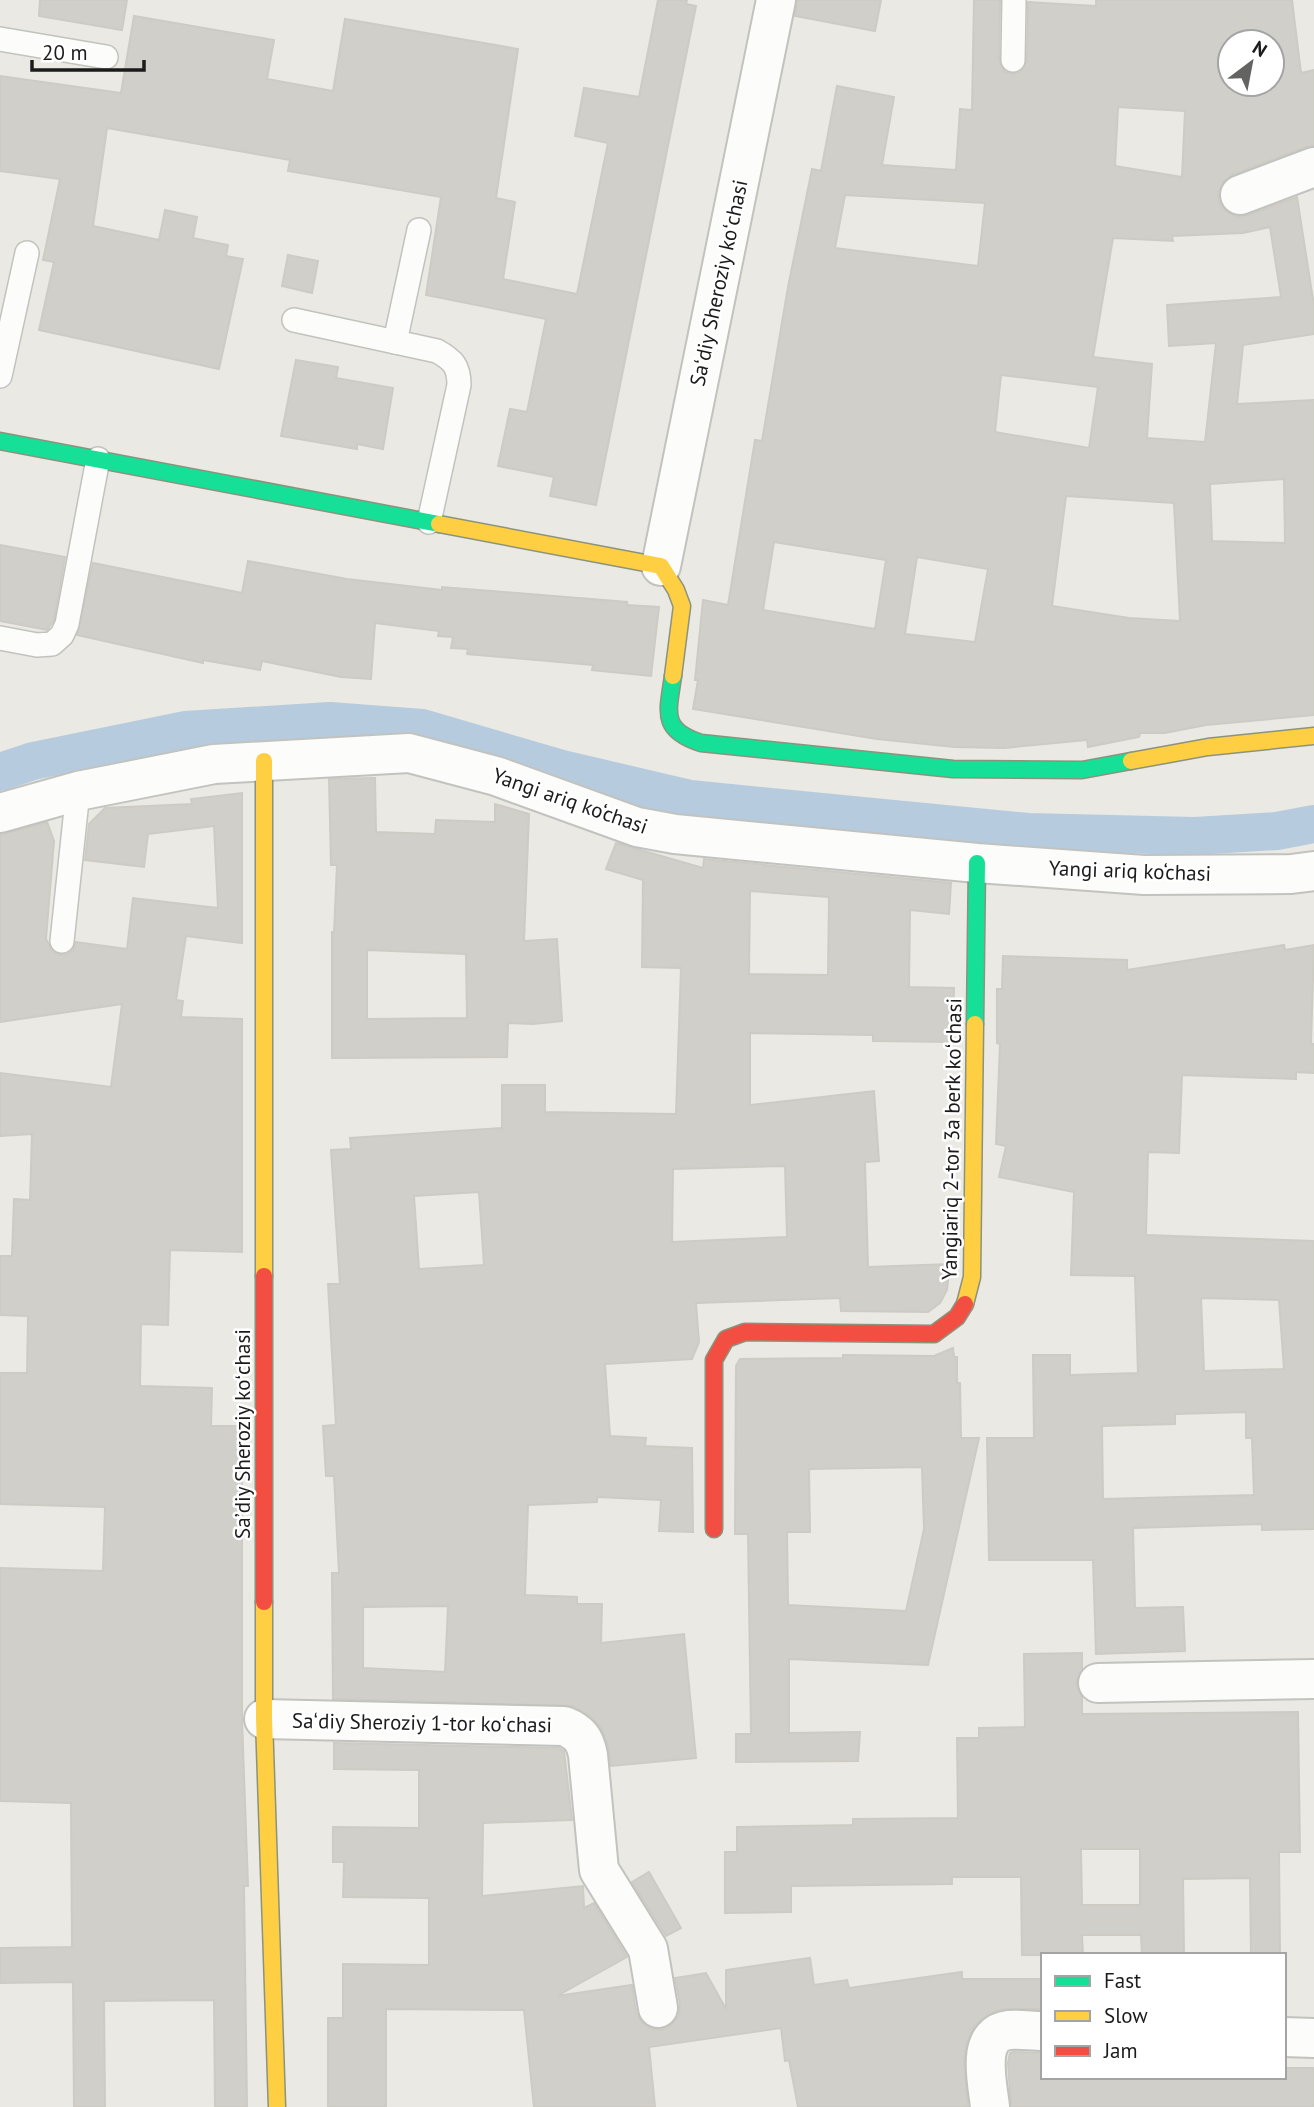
<svg xmlns="http://www.w3.org/2000/svg" width="1314" height="2107" font-family="'PT Sans',sans-serif">
<rect width="100%" height="100%" fill="#eae9e3"/>
<g fill="none" stroke-linecap="round" stroke-linejoin="round">
<!-- canal -->
<polyline stroke="#b6ccde" stroke-width="38" points="0,772 33,761 185,730 330,721 422,728 562,769 690,799 1028,832 1195,836 1277,831 1314,824"/>
</g>
<!-- building -->
<g fill="#d1cfca" stroke="#cdcbc4" stroke-width="2" fill-rule="evenodd">
<polygon points="40,0 127,0 122,30 39,16"/>
<polygon points="658,0 687,0 686,4 696,6 596,505 550,496 554,477 498,466 510,409 527,412 546,319 426,295 441,197 288,171 290,160 107,128 93,226 159,240 165,210 197,217 193,238 228,245 226,256 243,259 219,369 39,330 54,262 43,260 60,179 0,171 0,76 121,93 134,16 274,40 267,79 333,91 345,19 518,49 496,198 515,202 503,279 577,294 608,143 575,136 584,88 639,97"/>
<polygon points="797,0 881,0 875,31 795,16"/>
<path d="M974 0H1000L999 60 1005 72 1013 74 1020 72 1027 61 1028 2 1096 6V0H1292L1301 73 1314 70V146L1306 147 1232 175 1223 182 1218 192 1219 202 1226 211 1237 217 1248 215 1297 197 1314 306V334L1243 345 1237 404 1314 400V715L1206 725 1165 733H1140L1139 737 1088 747 1087 740 1004 748 954 747 877 739 693 709 698 680H695L703 600 728 605 755 440 762 441 788 287 812 169 821 171 837 86 894 97 882 165 956 170 960 109 972 110ZM1230 42H1272V84H1230ZM1118 107 1185 111 1182 177 1115 166ZM845 195 985 203 978 266 835 248ZM1270 227 1281 297 1167 305 1169 346 1216 343 1205 442 1147 438 1152 364 1093 357 1113 238 1173 241 1172 236 1243 233ZM1001 375 1098 387 1089 448 995 432ZM1284 479 1285 543 1212 541 1210 484ZM1066 496 1174 503 1180 621 1129 618 1052 606ZM774 542 886 560 875 629 763 610ZM917 557 988 569 975 642 905 634Z"/>
<polygon points="288,255 318,261 312,293 282,286"/>
<polygon points="296,360 338,367 336,378 393,388 383,449 357,444 357,449 281,436"/>
<polygon points="0,545 65,557 54,620 47,630 0,621"/>
<polygon points="248,561 347,579 442,590 442,587 627,602 627,605 659,607 651,676 592,670 593,665 467,654 468,649 451,648 453,637 438,636 439,631 375,623 371,679 341,677 262,661 260,670 203,660 203,663 77,635 93,563 242,593"/>
<path d="M375 778 376 832 435 834 436 820 495 822V804L529 814 524 941 557 939 562 1021 533 1024 508 1023 507 1057 332 1058V932H334L337 865H331L329 779ZM367 950 466 954 467 1018 367 1019Z"/>
<polygon points="242,793 242,943 186,936 176,1000 183,1001 181,1017 242,1019 242,1252 170,1250 168,1325 141,1324 140,1386 212,1388 211,1426 242,1426 242,1720 248,1886 244,1886 247,2107 215,2107 214,2000 104,2001 105,2107 74,2107 73,1982 0,1983 0,1948 72,1947 71,1803 0,1801 0,1568 103,1571 105,1507 0,1504 0,1373 27,1373 28,1316 0,1315 0,1256 12,1256 14,1199 30,1200 32,1134 0,1136 0,1073 111,1087 122,1004 0,1022 0,835 47,822 54,841 46,939 53,952 60,955 67,954 73,950 76,942 127,949 133,898 218,908 214,826 148,834 144,867 85,860 89,824 105,808 192,804 191,799"/>
<path d="M616 843 703 868 704 859 951 883 949 914 910 910 909 987 954 988 953 1042 873 1041V1035L750 1033V1105L874 1091 879 1161 865 1162 868 1267 950 1264 947 1290 940 1303 928 1312 841 1311 840 1298 696 1303 699 1342 692 1359 605 1364 610 1436 646 1438 645 1446 692 1448 693 1532 659 1531 661 1500 597 1497V1502L528 1505 525 1595 577 1597V1604H602L601 1643 684 1634 696 1758 611 1766 608 1745 601 1728 590 1716 572 1706 333 1699 332 1573H339L334 1476H326L323 1426 336 1425 328 1284H340L331 1150 351 1149 350 1138 502 1128V1085H545V1112L676 1114 681 968 642 967 643 880 606 869ZM750 891 829 897 828 975 749 974ZM785 1166 787 1237 672 1242 673 1169ZM479 1192 484 1265 419 1269 414 1196ZM448 1606 445 1672 363 1668V1607Z"/>
<path d="M1284 945 1285 950 1314 945 1311 1044H1314V1073L1296 1072V1079L1182 1075 1179 1153 1148 1152 1146 1235 1314 1241V1529L1262 1530V1524L1133 1528 1135 1608 1183 1607 1185 1651 1096 1654 1093 1560H989L987 1438H1034L1033 1355H1070V1375L1138 1373 1135 1276 1071 1275 1074 1192 999 1177 1006 1146 996 1144 1000 1044 997 1043V989H1002L1003 956 1127 960V970ZM1201 1298 1279 1300 1284 1369 1204 1371ZM1246 1412V1438H1252L1254 1495 1103 1499 1102 1426 1175 1424V1414Z"/>
<path d="M953 1348 954 1357H957V1383H960L961 1438H979L928 1665 789 1659V1733L860 1732 858 1761 736 1762V1734H751L748 1534H735L736 1366 740 1359 843 1358V1355L934 1356ZM922 1467 924 1529 906 1611 788 1605 787 1532H810L809 1469Z"/>
<path d="M1082 1653V1669L1076 1683 1082 1697V1714L1298 1712 1300 1852H1279L1280 1955H1251L1250 1878 1183 1879 1184 1955H1142L1141 1935H1082L1083 1955H1022L1021 1877H952V1884L791 1886V1912L725 1913V1852H737V1827L853 1825V1819L958 1818 957 1738H979V1728L1025 1727 1024 1654ZM1081 1849H1140V1905H1082Z"/>
<polygon points="334,1743 559,1748 564,1751 572,1820 483,1823 482,1896 583,1886 584,1908 594,1903 627,1957 557,1996 632,1985 636,2012 641,2021 650,2028 661,2030 671,2025 679,2015 680,2004 675,1978 706,1973 726,2009 726,1970 810,1958 814,1985 847,1980 849,1988 962,1972 962,1979 1043,1979 1043,2009 1003,2009 991,2013 975,2025 967,2042 964,2059 968,2107 798,2107 789,2060 785,2061 781,2028 649,2047 655,2107 534,2107 524,2010 386,2009 386,2107 328,2107 328,2018 343,2018 343,1964 429,1965 429,1898 343,1897 344,1862 333,1862 333,1827 419,1828 419,1770 334,1769"/>
<polygon points="649,1872 681,1928 666,1936 632,1882"/>
<polygon points="1013,2052 1043,2053 1043,2077 1284,2077 1284,2068 1314,2068 1314,2107 1011,2107 1008,2063 1010,2053"/>
</g>
<g fill="none" stroke-linecap="round" stroke-linejoin="round">
<defs>
<g id="lane">
<polyline points="0,39 106,57"/>
<polyline points="1013,60 1014,0"/>
<path d="M294 320 437 351C453 360 459 366 459 385L429 522"/>
<polyline points="395,342 419,230"/>
<polyline points="0,376 27,253"/>
<polyline points="0,638 37,645 52,644 62,635 67,624 98,459"/>
<polyline points="62,941 78,791"/>
</g>
<g id="street">
<polyline points="1240,195 1314,167"/>
<polyline points="661,566 776,0"/>
<polyline points="0,813 78,791 214,764 409,753 496,776 637,827 675,834 977,863 1144,875 1291,874 1314,871"/>
<polyline points="1098,1683 1314,1679"/>
<path d="M264 1719 564 1726C579 1732 585 1739 588 1755L599 1870 648 1949 658 2008"/>
<polyline points="1284,2037 1314,2038"/>
<path d="M990 2107C988 2084 974 2034 1009 2030 1020 2029 1032 2031 1043 2031"/>
</g>
<g id="fast">
<polyline points="0,441 439,524"/>
<path d="M673 676C668 712 660 730 701 743L953 769 1082 770 1131 761"/>
<polyline points="975,1024 977,863"/>
</g>
<g id="slow">
<polyline points="439,524 661,566 676,590 682,606 673,676"/>
<polyline points="264,761 264,1276"/>
<polyline points="1131,761 1208,747 1314,736"/>
<polyline points="965,1304 972,1277 975,1024"/>
<polyline points="264,1602 264,1719 277,2107"/>
</g>
<g id="jam">
<polyline points="264,1276 264,1602"/>
<polyline points="714,1529 714,1360 726,1339 745,1332 934,1334 957,1317 965,1304"/>
</g>
</defs>
<!-- lane casing -->
<use href="#lane" stroke="#c2c2bf" stroke-width="26"/>
<!-- street casing -->
<use href="#street" stroke="#c2c2bf" stroke-width="42"/>
<!-- fast casing -->
<use href="#fast" stroke="#8c937c" stroke-width="19"/>
<!-- slow casing -->
<use href="#slow" stroke="#8c937c" stroke-width="19"/>
<!-- jam casing -->
<use href="#jam" stroke="#8c937c" stroke-width="19"/>
<!-- lane -->
<use href="#lane" stroke="#fcfcfb" stroke-width="23"/>
<!-- street -->
<use href="#street" stroke="#fcfcfb" stroke-width="38"/>
<!-- fast -->
<use href="#fast" stroke="#16e098" stroke-width="16"/>
<!-- slow -->
<use href="#slow" stroke="#ffcf43" stroke-width="16"/>
<!-- jam -->
<use href="#jam" stroke="#f24e42" stroke-width="16"/>
</g>
<g text-anchor="middle" stroke-width="5" stroke-linejoin="round" paint-order="stroke">
<!-- street labels -->
<g font-size="21" fill="#1b1b1b" stroke="#fff">
<text transform="translate(719 283) rotate(-78)" y="7">Saʻdiy Sheroziy koʻchasi</text>
<text transform="translate(570 801) rotate(19)" y="7">Yangi ariq ko‘chasi</text>
<text transform="translate(1130 871) rotate(2)" y="7">Yangi ariq ko‘chasi</text>
<text transform="translate(952 1139) rotate(-89)" y="7">Yangiariq 2-tor 3a berk koʻchasi</text>
<text transform="translate(243 1434) rotate(-90)" y="7">Saʼdiy Sheroziy koʻchasi</text>
<text transform="translate(422 1723) rotate(1)" y="7">Saʻdiy Sheroziy 1-tor koʻchasi</text>
</g>
</g>
<!-- legend -->
<rect x="1041" y="1953" width="245" height="126" fill="#ffffff" stroke="#a4a4a4" stroke-width="2"/>
<rect x="1055" y="1976" width="35" height="10" fill="#16e098" stroke="#a4a4a4" stroke-width="2"/>
<text x="1104" y="1988" font-size="21" fill="#1b1b1b">Fast</text>
<rect x="1055" y="2011" width="35" height="10" fill="#ffcf43" stroke="#a4a4a4" stroke-width="2"/>
<text x="1104" y="2023" font-size="21" fill="#1b1b1b">Slow</text>
<rect x="1055" y="2046" width="35" height="10" fill="#f24e42" stroke="#a4a4a4" stroke-width="2"/>
<text x="1104" y="2058" font-size="21" fill="#1b1b1b">Jam</text>
<!-- north arrow -->
<g transform="translate(1251 63) rotate(32)"><circle r="33" fill="#ffffff" stroke="#a4a4a4" stroke-width="2"/>
<path d="M0-5L12 26L0 18L-12 26Z" fill="#636361"/>
<text y="-10" font-size="19" font-weight="bold" text-anchor="middle" fill="#1b1b1b">N</text>
</g>
<!-- scale -->
<path d="M32 60v10h112v-10" fill="none" stroke="#1b1b1b" stroke-width="3.5"/>
<text x="42" y="60" font-size="21" fill="#1b1b1b" stroke="#ffffff" stroke-width="5" paint-order="stroke">20 m</text>
</svg>
